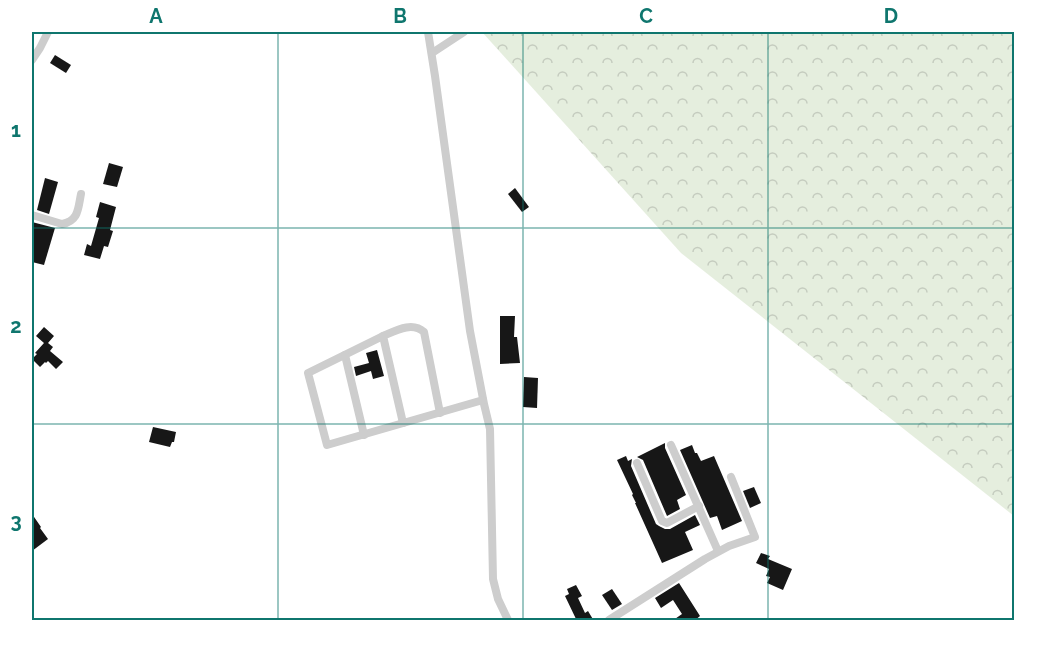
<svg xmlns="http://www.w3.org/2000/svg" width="1046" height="652" font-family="Raleway,sans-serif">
<defs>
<pattern id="forest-crowns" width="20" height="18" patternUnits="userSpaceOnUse" patternTransform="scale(1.5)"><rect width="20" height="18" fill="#e5eede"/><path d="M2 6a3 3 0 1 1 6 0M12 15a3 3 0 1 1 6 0" fill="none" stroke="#c5ccbf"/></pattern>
</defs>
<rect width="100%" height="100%" fill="#fff"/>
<!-- forest -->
<polygon fill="url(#forest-crowns)" points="482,32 1014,32 1014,516 681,253"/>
<!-- building -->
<g fill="#171717">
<polygon points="55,55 71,65 66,73 50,63"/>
<polygon points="109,163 123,167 117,187 103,184"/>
<polygon points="45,178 58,182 49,214 37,210"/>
<polygon points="515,188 529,207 522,212 508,194"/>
<polygon points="100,202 116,207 110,230 113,231 108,247 104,246 100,259 84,255 87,244 91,246 99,218 96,217"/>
<polygon points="32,222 55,228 44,265 32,262"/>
<polygon points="500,316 515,316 514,337 517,337 520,363 500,364"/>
<polygon points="44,327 54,336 48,343 53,347 50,351 63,362 56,369 48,361 46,363 45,362 40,367 32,359 37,354 35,353 44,343 36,336"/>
<polygon points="377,350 384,376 373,379 371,371 356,376 354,367 369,363 366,353"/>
<polygon points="524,377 538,378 537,408 523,407"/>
<polygon points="153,427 176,432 174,442 172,442 170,447 149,442"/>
<polygon points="665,443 665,448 686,495 677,500 680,509 667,516 643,460 637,457"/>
<polygon points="692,445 695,453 697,453 701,461 714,456 742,521 722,530 717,516 710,518 680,450"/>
<polygon points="626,456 628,461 632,459 631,466 656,524 659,526 665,529 670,529 695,515 700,525 685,532 693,550 662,563 635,503 636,503 632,495 633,494 617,460"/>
<polygon points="754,487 761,503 750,508 743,491"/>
<polygon points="32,514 41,527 40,528 48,539 32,551"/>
<polygon points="761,553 770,556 768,559 792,569 783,590 767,583 770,577 766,576 769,569 756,563"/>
<polygon points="679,583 700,616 694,621 672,621 682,614 673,600 661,608 655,598"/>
<polygon points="576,585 582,596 578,598 585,613 588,611 594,621 573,621 576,619 565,596 569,594 567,589"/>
<polygon points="612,589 622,604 612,610 602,595"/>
</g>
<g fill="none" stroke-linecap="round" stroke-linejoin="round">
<!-- minor -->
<g stroke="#cdcdcd" stroke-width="8">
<polyline points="428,32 435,76 470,331 484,404 490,429 493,579 498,599 508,620"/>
<polyline points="432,53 464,32"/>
<polyline points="32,60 40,48 48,32"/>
<path d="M32 215 62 224C79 221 78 208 81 194"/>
<polyline points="383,336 308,373 327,445 483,400"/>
<polyline points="345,355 364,435"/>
<path d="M403 423 383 336C395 331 412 321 424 332L440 413"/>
<polyline points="671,445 718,551"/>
<polyline points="637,463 662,521 667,523 699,506"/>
<polyline points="609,620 705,559 729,546 755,537 731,477"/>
</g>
</g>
<!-- grid -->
<path fill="none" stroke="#0f766e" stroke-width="1.5" stroke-opacity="0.55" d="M278 32V620M523 32V620M768 32V620M32 228H1014M32 424H1014"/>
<!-- border -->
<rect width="1046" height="652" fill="none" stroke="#ffffff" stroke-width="66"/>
<rect x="33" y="33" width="980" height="586" fill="none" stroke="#0f766e" stroke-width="2"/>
<g font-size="20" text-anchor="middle" font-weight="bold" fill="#0f766e">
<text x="156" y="23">A</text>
<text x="400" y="23">B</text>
<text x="646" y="23">C</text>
<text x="891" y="23">D</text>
<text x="16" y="137">1</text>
<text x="16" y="333">2</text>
<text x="16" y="528">3</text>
</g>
</svg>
